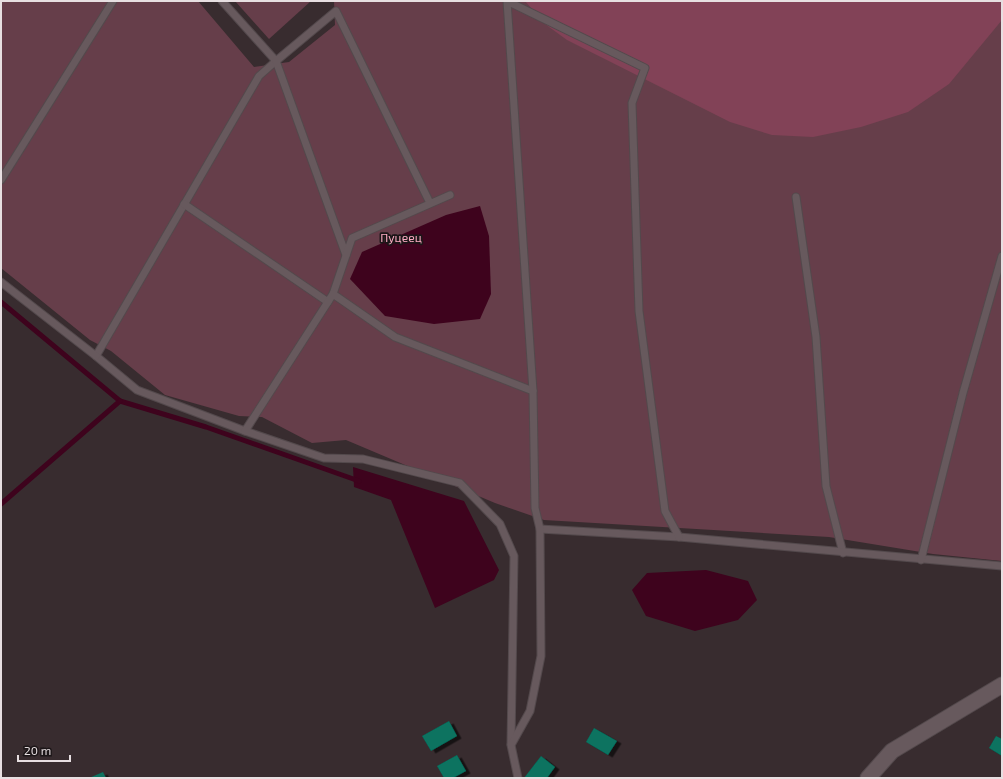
<svg xmlns="http://www.w3.org/2000/svg" width="1003" height="779" font-family="'Exo 2',sans-serif">
<defs>
<filter id="shadow"><feDropShadow dx="4.5" dy="2.5" stdDeviation="0" flood-color="#0009"/></filter>
</defs>
<rect width="100%" height="100%" fill="#382c2f"/>
<!-- green -->
<g fill="#663e4a">
<polygon points="1,1 198,1 254,67 289,62 335,25 334,1 1002,1 1002,561 933,554 829,537 544,520 495,503 346,440 312,443 262,417 239,416 165,395 111,351 90,340 1,268"/>
<polygon points="235,1 311,1 269,39"/>
</g>
<!-- forest -->
<polygon fill="#824257" points="525,1 1002,1 1002,20 949,84 908,112 861,127 813,137 772,135 730,122 567,40 545,24"/>
<!-- water -->
<g fill="#3e031d">
<polygon points="480,206 489,236 491,294 480,319 434,324 385,316 350,279 362,252 446,215"/>
<polygon points="353,467 464,501 499,570 494,580 435,608 391,500 354,487"/>
<polygon points="706,570 748,581 757,600 738,620 695,631 646,616 632,590 647,573"/>
</g>
<g fill="none" stroke-linecap="round" stroke-linejoin="round">
<!-- stream -->
<g stroke="#3e031d" stroke-width="5">
<polyline points="1,302 120,401 206,427 359,481"/>
<polyline points="1,504 120,401"/>
</g>
</g>
<!-- building -->
<g fill="#077360" filter="url(#shadow)">
<polygon points="449,721 457,736 431,751 422,736"/>
<polygon points="594,728 617,741 608,755 586,742"/>
<polygon points="996,736 1002,739 1002,756 989,748"/>
<polygon points="457,755 466,771 453,778 444,778 437,766"/>
<polygon points="541,756 555,767 547,778 524,778"/>
<polygon points="103,772 106,778 89,778"/>
</g>
<g fill="none" stroke-linecap="round" stroke-linejoin="round">
<defs>
<g id="service">
<polyline points="222,1 276,61 259,76 96,356 137,390 245,431"/>
<polyline points="1,180 113,1"/>
<polyline points="796,197 816,337 826,486 843,553"/>
<polyline points="184,204 328,302"/>
<polyline points="346,255 276,61 336,11 430,203"/>
<polyline points="1,282 96,356"/>
<polyline points="333,294 352,238 450,195"/>
<polyline points="540,529 679,537 1002,566"/>
<polyline points="921,560 963,393 1002,256"/>
<polyline points="511,744 514,556 500,524 460,483 363,459 324,458 245,431 333,294 395,337 533,391"/>
<polyline points="518,778 511,745 530,711 541,656 540,529 535,508 533,391 507,1 645,68 632,103 639,311 665,511 679,537"/>
</g>
<polyline id="minor" points="868,778 892,751 1002,685"/>
</defs>
<!-- service casing -->
<use href="#service" stroke="#53494c" stroke-width="9"/>
<!-- minor casing -->
<use href="#minor" stroke="#53494c" stroke-width="17"/>
<!-- service -->
<use href="#service" stroke="#67595d" stroke-width="7"/>
<!-- minor -->
<use href="#minor" stroke="#67595d" stroke-width="15"/>
</g>
<g text-anchor="middle" stroke-width="3.5" stroke-linejoin="round" paint-order="stroke">
<!-- park labels -->
<g font-size="12" fill="#fbabc2" stroke="#1c1618">
<text x="401" y="242">Пуцеец</text>
</g>
</g>
<!-- border -->
<rect width="1003" height="779" fill="none" stroke="#e7dfe1" stroke-width="4"/>
<!-- scale -->
<path d="M18 755v6h52v-6" fill="none" stroke="#e7dfe1" stroke-width="2"/>
<text x="24" y="755" font-size="12" fill="#e7dfe1" stroke="#1c1618" stroke-width="3" paint-order="stroke">20 m</text>
</svg>
